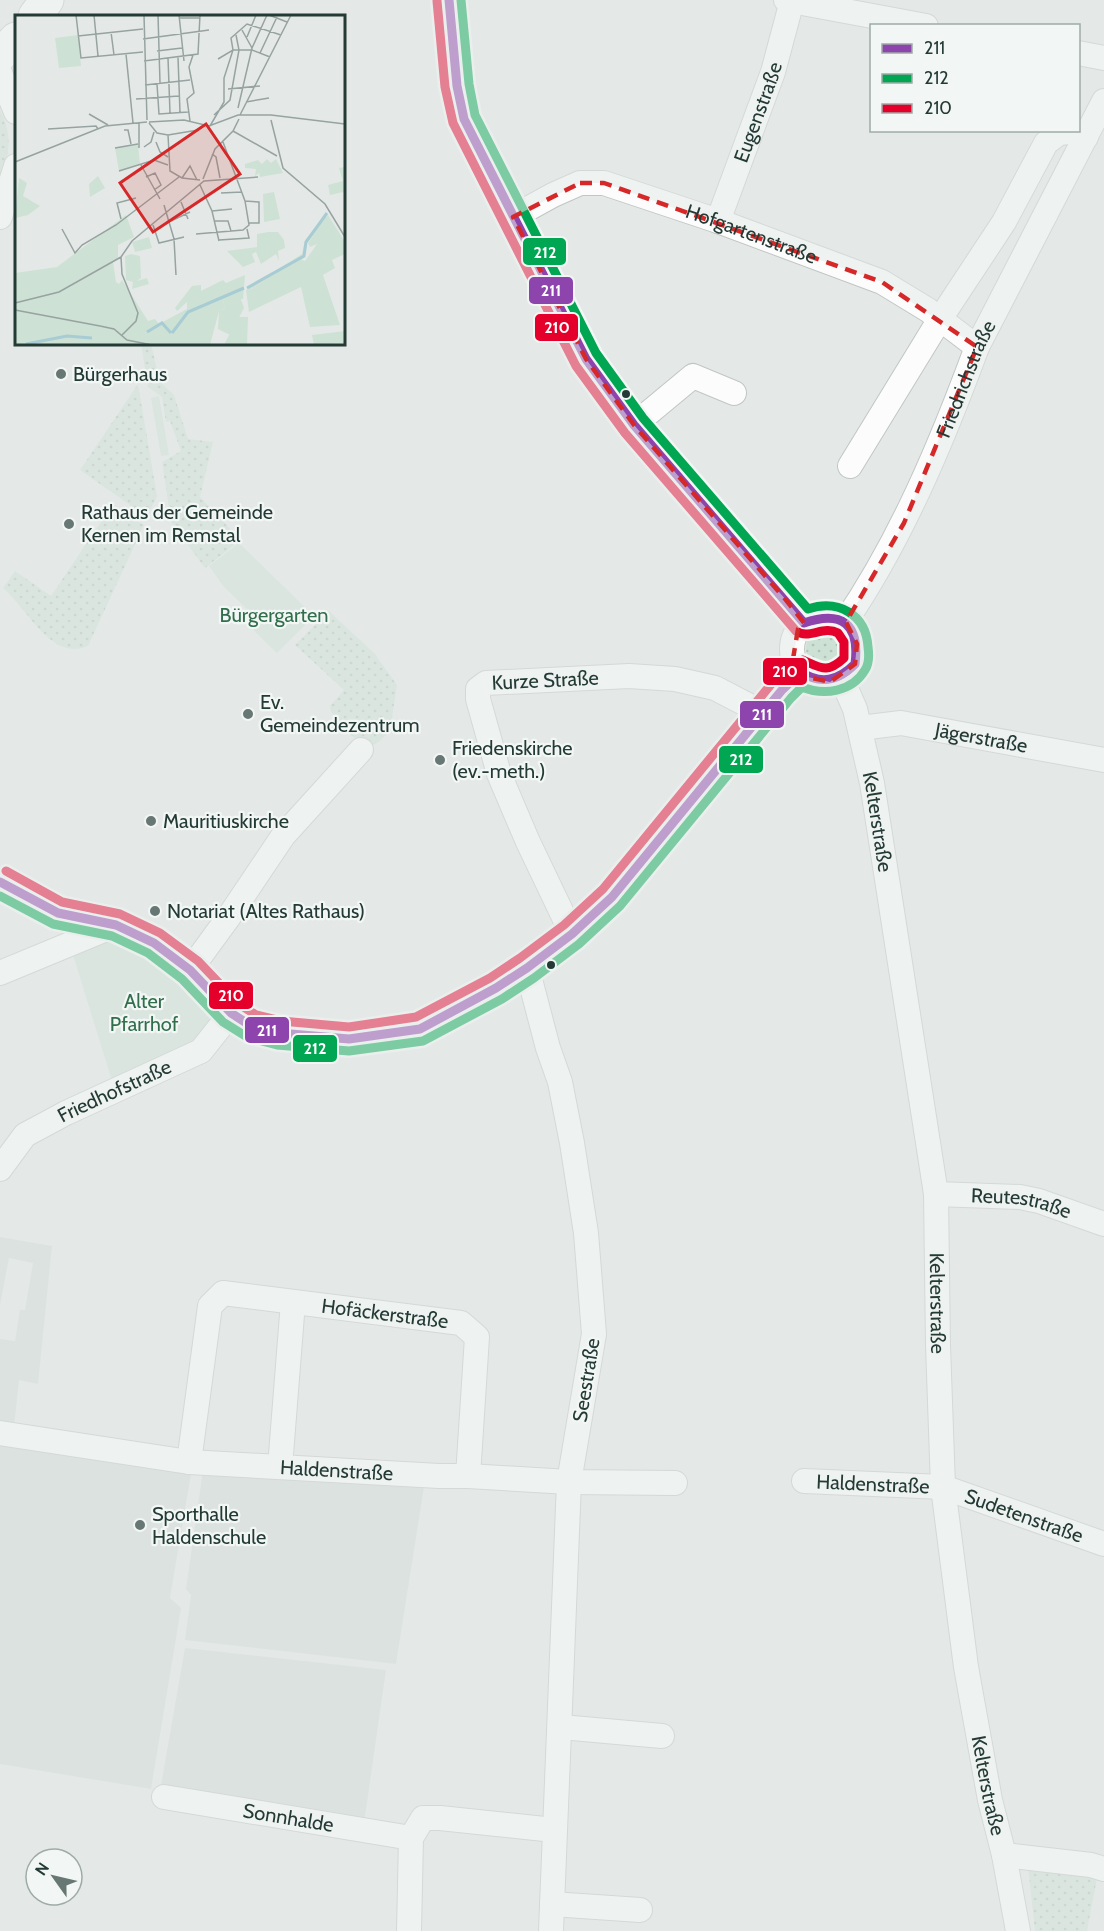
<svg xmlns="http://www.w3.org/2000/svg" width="1104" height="1931" font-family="Cabin,sans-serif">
<defs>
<pattern id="grass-dots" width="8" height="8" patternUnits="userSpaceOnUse" patternTransform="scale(1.5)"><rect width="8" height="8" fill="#cee1d5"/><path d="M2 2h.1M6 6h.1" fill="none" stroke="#b1c2b7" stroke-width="1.8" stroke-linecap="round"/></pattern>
</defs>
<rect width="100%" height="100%" fill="#e4e9e7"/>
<!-- built -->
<g fill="#d2dad7">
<polygon points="0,1237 52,1246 38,1384 19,1380 14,1427 0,1424 0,1339 15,1341 20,1310 25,1310 33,1263 9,1258 0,1305"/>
<polygon points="0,1443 192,1468 170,1598 181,1608 151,1789 0,1764"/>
<polygon points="203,1470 243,1475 424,1487 396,1664 185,1640 191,1595 186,1589"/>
<polygon points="185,1648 386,1670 364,1823 160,1791"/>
</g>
<!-- grass -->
<g fill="url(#grass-dots)">
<path d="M0 110C12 135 11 152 0 178Z"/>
<polygon points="141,344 151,344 160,382 174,395 188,439 213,442 200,497 241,540 205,568 171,522 162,462 181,451 170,421 166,422 162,397 148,387"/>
<polygon points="138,384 157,496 147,517 80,470"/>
<path d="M113 504 144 525 88 646C51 662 28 609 3 588L15 571 51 596Z"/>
<path d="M329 611 375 654 397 685 390 731C384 736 378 744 371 746 359 749 339 720 331 712L330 706 344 690 295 645Z"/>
<circle cx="825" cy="648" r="19"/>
<polygon points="1028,1867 1097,1878 1087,1931 1035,1931"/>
</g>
<!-- garden -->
<g fill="#cee1d5">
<polygon points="159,396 169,455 161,456 151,398"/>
<polygon points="239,543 314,616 277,653 242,619 248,610 224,587 209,566"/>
<path d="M115 935C154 956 196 980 213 1023L196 1045 112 1081 73 955Z"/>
</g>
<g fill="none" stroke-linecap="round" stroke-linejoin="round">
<defs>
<g id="minor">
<polyline points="449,0 457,86 464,119 586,359 634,425 768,579 804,623"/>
<polyline points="786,0 926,26"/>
<polyline points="1078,53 1104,58"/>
<polyline points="0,73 16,112"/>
<polyline points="0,217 16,166"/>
<path id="s1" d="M513 217 553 195 580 183H604L718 221 882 282 928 310 977 347"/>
<path id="s2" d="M718 221 773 72 792 1"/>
<polyline points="634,425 693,376 734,393"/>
<polyline points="850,466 940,319 1004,222 1046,143 1059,133 1070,132 1086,137"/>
<circle cx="825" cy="649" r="33"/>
<path id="s3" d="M845 622C902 538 942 442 977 347L1104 101"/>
<path id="s4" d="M841 677 855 709 872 783 936 1194 938 1345 943 1487 966 1667 990 1800 1004 1855 1018 1931"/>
<path id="s5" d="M860 728 901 723 1104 760"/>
<polyline points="0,882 58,913 116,925 154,943 190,970 231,1013 251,1026 279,1033 349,1039 420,1029 496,988 527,968 572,934 612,897 782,690 801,672"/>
<path id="s6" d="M572 934 528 842 499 774 478 699V689L486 683 629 676 675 679 715 688 763 713"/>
<polyline points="527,968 548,1048 560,1082 572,1143 586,1233 594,1334 569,1482 551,1931"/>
<polyline points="190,970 228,918 283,836 361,750"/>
<polyline points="0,973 116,925"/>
<path id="s7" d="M0 1169 25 1135 66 1113 201 1051 231 1013"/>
<path id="s8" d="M936 1194 1020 1197 1039 1201 1104 1224"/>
<path id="s9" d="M0 1433 189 1462 439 1476H468L569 1482 675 1483"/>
<path id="s10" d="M189 1462 210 1306 223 1293 461 1323 477 1337 468 1476"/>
<polyline points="280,1467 293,1302"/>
<path id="s11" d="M804 1481 943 1487 1104 1544"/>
<polyline points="561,1727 662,1736"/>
<path id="s12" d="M164 1797 411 1838 423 1818H440L554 1830"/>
<polyline points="1004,1855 1091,1865 1104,1869"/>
<polyline points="552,1904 640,1910"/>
<polyline points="409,1931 411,1838"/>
</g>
<g id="secondary">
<polyline points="35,16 47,0"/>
<polyline points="0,55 16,39"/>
</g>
</defs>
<!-- minor casing -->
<use href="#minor" stroke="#c1c6c4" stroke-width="26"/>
<!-- secondary casing -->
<use href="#secondary" stroke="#c0c6c4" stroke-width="35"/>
<!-- minor -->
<use href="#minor" stroke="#fbfcfb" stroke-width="24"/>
<!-- secondary -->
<use href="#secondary" stroke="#fbfcfb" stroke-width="33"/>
<defs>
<path id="bus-1" d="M0 882 58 913 116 925 154 943 190 970 231 1013 251 1026 279 1033 349 1039 420 1029 496 988 527 968 572 934 612 897 782 690 801 672C821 685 838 681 855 664 860 624 842 610 804 623L634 425 586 359 464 119 457 86 449 0"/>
<path id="bus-2" d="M0 896 53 924 112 936 148 953 182 979 223 1022 247 1037 277 1045 349 1051 423 1041 502 999 534 978 579 944 620 906 791 698 802 687C824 696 852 692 865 670 869 664 869 654 868 647 866 614 838 599 808 609L643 418 596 353 475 115 469 84 461 0"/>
<path id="bus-3" d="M6 871 62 902 120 914 160 933 198 961 239 1004 256 1015 281 1021 349 1027 416 1017 490 978 520 958 564 925 603 889 773 682 794 663 803 660C821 668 827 674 844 658V642L838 633C823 625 809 640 796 631L625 433 576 366 453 123 445 87 437 1"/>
</defs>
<!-- bus-1 casing -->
<use href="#bus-1" stroke="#f2f7f5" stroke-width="14"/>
<!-- bus-2 casing -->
<use href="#bus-2" stroke="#f2f7f5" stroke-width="14"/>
<!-- bus-3 casing -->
<use href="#bus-3" stroke="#f2f7f5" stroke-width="14"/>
<!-- bus-1 -->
<use href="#bus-1" stroke="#8e44ad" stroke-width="9"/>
<!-- bus-2 -->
<use href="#bus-2" stroke="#00a651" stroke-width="9"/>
<!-- bus-3 -->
<use href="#bus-3" stroke="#e4002b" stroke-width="9"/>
</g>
<!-- marked area -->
<path d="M0 0H1104V1931H0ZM580 183H604L882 282 977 347 904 523 846 622 857 644 855 664 830 682 808 677 793 659 798 629 804 623 786 600 634 425 586 359 513 217Z" fill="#e4e9e7" fill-opacity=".55" fill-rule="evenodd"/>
<path fill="none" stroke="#d62828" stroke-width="4.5" stroke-dasharray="12 8" stroke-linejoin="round" d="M580 183H604L882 282 977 347 904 523 846 622 857 644 855 664 830 682 808 677 793 659 798 629 804 623 786 600 634 425 586 359 513 217Z"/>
<!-- markers -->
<g fill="#677773" stroke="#f2f7f5" stroke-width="2">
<circle cx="61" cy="374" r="6"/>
<circle cx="69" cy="524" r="6"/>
<circle cx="248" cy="714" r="6"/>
<circle cx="440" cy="760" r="6"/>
<circle cx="151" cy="821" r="6"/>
<circle cx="155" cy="911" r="6"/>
<circle cx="140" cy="1525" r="6"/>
</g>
<g fill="#233a35" stroke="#f2f7f5" stroke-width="2">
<circle cx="626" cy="394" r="5"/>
<circle cx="551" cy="965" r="5"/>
</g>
<g text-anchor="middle" stroke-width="4.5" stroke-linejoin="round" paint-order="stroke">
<!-- street labels -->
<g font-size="20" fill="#233a35" stroke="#f2f7f5">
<text dy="7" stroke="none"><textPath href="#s2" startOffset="116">Eugenstraße</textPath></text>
<text dy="7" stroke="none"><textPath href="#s1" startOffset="255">Hofgartenstraße</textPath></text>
<text dy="7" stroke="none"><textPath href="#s3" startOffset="272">Friedrichstraße</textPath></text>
<text dy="7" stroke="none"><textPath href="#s6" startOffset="333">Kurze Straße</textPath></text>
<text dy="7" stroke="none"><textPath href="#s5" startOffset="123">Jägerstraße</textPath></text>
<text dy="7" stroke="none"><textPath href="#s4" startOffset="150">Kelterstraße</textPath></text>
<text dy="7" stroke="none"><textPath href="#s7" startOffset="142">Friedhofstraße</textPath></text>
<text dy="7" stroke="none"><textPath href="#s8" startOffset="86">Reutestraße</textPath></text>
<text dy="7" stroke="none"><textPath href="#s4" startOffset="636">Kelterstraße</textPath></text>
<text dy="7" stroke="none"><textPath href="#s10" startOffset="339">Hofäckerstraße</textPath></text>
<text transform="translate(586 1380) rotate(-81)" y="7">Seestraße</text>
<text dy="7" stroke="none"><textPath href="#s9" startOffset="339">Haldenstraße</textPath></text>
<text dy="7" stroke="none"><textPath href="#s11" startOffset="69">Haldenstraße</textPath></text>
<text dy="7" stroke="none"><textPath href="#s11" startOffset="225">Sudetenstraße</textPath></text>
<text dy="7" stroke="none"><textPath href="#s4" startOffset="1122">Kelterstraße</textPath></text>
<text dy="7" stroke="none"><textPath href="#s12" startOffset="126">Sonnhalde</textPath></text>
</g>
<!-- poi labels -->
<g font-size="20" fill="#233a35" stroke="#f2f7f5" text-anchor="start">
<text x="73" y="381">Bürgerhaus</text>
<text x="81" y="519">Rathaus der Gemeinde<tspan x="81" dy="23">Kernen im Remstal</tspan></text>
<text x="260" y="709">Ev.<tspan x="260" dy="23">Gemeindezentrum</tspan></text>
<text x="452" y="755">Friedenskirche<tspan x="452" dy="23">(ev.-meth.)</tspan></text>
<text x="163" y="828">Mauritiuskirche</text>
<text x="167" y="918">Notariat (Altes Rathaus)</text>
<text x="152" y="1521">Sporthalle<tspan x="152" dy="23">Haldenschule</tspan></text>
</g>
<!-- park labels -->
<g font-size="20" fill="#316e4b" stroke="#f2f7f5">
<text x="274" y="622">Bürgergarten</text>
<text x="144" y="1008">Alter<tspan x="144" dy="23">Pfarrhof</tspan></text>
</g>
</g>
<!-- overview -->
<g transform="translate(15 15)">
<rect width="330" height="330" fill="#e4e9e7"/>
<path d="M63 20 66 51 44 53 40 23ZM252 144 256 148 261 144 268 158 245 162 244 158 240 161 241 154 230 153V149L243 145 247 149ZM330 152V180L328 177 315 180 313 170 328 166 324 153ZM259 177 265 204 249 207 248 179ZM313 200 330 227V239L317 245 320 253 308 260 325 310 295 312 286 272 234 297 231 275 239 273 271 249 285 244 290 246 302 229 295 232 293 228ZM218 279H224L229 293 215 320 203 314 204 296 210 294 208 285ZM330 316V328L299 330 297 320Z" fill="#cee1d5"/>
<path d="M312 198 311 205 292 228 288 244 271 249 239 273 231 275 287 239 290 225Z" fill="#cee1d5"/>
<path d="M123 130 125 149 104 156 100 133Z" fill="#cee1d5"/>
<path d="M83 161 90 173 75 182 74 169ZM4 163 12 168 8 181 25 191 13 200 0 203ZM111 200 119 222 103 230V244L98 247 101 267 104 269 107 265 133 306 140 304 144 309 172 294V287L162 296 160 293 177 271 186 270V276L208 265 211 268 230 260 228 284H224V279L208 285 210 294 204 296 195 330H0V258L42 252ZM253 217H263L269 225 270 233 263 236 264 246 261 239 246 249 241 237 237 239 240 247 228 252 212 236 242 232V219ZM134 222 137 233 120 237 117 227ZM116 239 125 241 126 263 122 266 132 263 134 269 117 274 118 267 111 265 110 241ZM223 302H233L232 330H209Z" fill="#cee1d5"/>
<path fill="none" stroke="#a8ccd4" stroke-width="3" d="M232 273 289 241 291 227 312 198M132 317 147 308 156 318M157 318 173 297 229 273M11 329 52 321 77 323"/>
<path fill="none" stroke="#97a3a0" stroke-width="1.5" d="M61 0 66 43 128 37M79 0 83 41M129 0 132 105M143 0 145 68M164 0 169 46M254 0 272 7M164 3H185M96 17 99 40M63 21 128 14M232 22 241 0M128 24 194 15M237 33 252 0M142 36 167 33M245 38 262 2M111 39 118 108M163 42 165 98M153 43 155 98M203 44 218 35H237L255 42M129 46 183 39 185 0M142 69 144 99 173 97M130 70 175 65M213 74 245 71M121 84 164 81M231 87 254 83M223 93 237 33 227 15M74 99 93 110M199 100 215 85 224 35 221 20M225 100 276 0M256 105 268 153 310 189 330 222M175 106 172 84 179 78 174 52 178 40M124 107V133M134 107 169 105 194 111 223 100H256L330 109M134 108 142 118 153 120 183 115 188 111M195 111 209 87V63L218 35 216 23 232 9 266 20M33 114 81 111 83 114M109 115H113L116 129M218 116 262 141M153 120 155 156 167 163 185 165M141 127 145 137 153 142M129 132 136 127 139 117M100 133 123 129M197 139 201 142 205 163M0 147 90 111 132 107M126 150 145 184M104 156 139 145 153 150M131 162 140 158 146 170 139 175M167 163 175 151 182 165M188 164 200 134 218 116 224 104M185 170 197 196 204 226M206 178 227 177M230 186 244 187V208H234M166 187 173 204M149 190 159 224 161 260M197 196 217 194M106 204 102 188 121 183M156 206 175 197M200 206H213L216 216M138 210 144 228 169 222M47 214 60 238 67 230 101 210 164 162M181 219 228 215 234 210 230 186 208 127M204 225 234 223 232 214M0 288 44 277 106 242M0 295 85 311 99 314 112 325 137 330M107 320 121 306 123 298 107 259 106 242 117 226 189 166 243 162"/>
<path fill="#d62828" fill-opacity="0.15" stroke="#d62828" stroke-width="3" d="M191 109 225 159 138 217 105 168Z"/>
<rect width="330" height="330" fill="none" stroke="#233a35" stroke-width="3"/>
</g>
<g stroke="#f2f7f5" stroke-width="2">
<rect x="522" y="237" width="45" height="29" rx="6" fill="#00a651"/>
<rect x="528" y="276" width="46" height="29" rx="6" fill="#8e44ad"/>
<rect x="534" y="313" width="45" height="29" rx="6" fill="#e4002b"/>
<rect x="762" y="657" width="46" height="29" rx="6" fill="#e4002b"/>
<rect x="739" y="700" width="46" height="29" rx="6" fill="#8e44ad"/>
<rect x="718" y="745" width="46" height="29" rx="6" fill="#00a651"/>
<rect x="208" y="981" width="46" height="29" rx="6" fill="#e4002b"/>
<rect x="244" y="1016" width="46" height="28" rx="6" fill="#8e44ad"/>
<rect x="292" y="1034" width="46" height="29" rx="6" fill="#00a651"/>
</g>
<g font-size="16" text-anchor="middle" font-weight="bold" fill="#fff">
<text x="545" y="258">212</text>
<text x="551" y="296">211</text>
<text x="557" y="333">210</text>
<text x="785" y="677">210</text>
<text x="762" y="720">211</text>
<text x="741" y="765">212</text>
<text x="231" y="1001">210</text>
<text x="267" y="1036">211</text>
<text x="315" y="1054">212</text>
</g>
<!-- legend -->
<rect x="870" y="24" width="210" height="108" fill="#f2f7f5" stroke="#9faba8" stroke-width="1.5"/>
<rect x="882" y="44" width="30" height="9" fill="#8e44ad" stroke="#9faba8" stroke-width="1.5"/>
<text x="924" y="54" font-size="18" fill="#233a35">211</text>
<rect x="882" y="74" width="30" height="9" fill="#00a651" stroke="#9faba8" stroke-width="1.5"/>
<text x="924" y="84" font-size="18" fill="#233a35">212</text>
<rect x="882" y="104" width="30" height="9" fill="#e4002b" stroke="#9faba8" stroke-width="1.5"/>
<text x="924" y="114" font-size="18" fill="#233a35">210</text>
<!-- north arrow -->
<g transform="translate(54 1877) rotate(304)"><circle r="28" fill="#f2f7f5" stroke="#9faba8" stroke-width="1.5"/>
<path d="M0-4.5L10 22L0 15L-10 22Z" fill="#677773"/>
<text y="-9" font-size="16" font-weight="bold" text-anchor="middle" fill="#233a35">N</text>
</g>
</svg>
